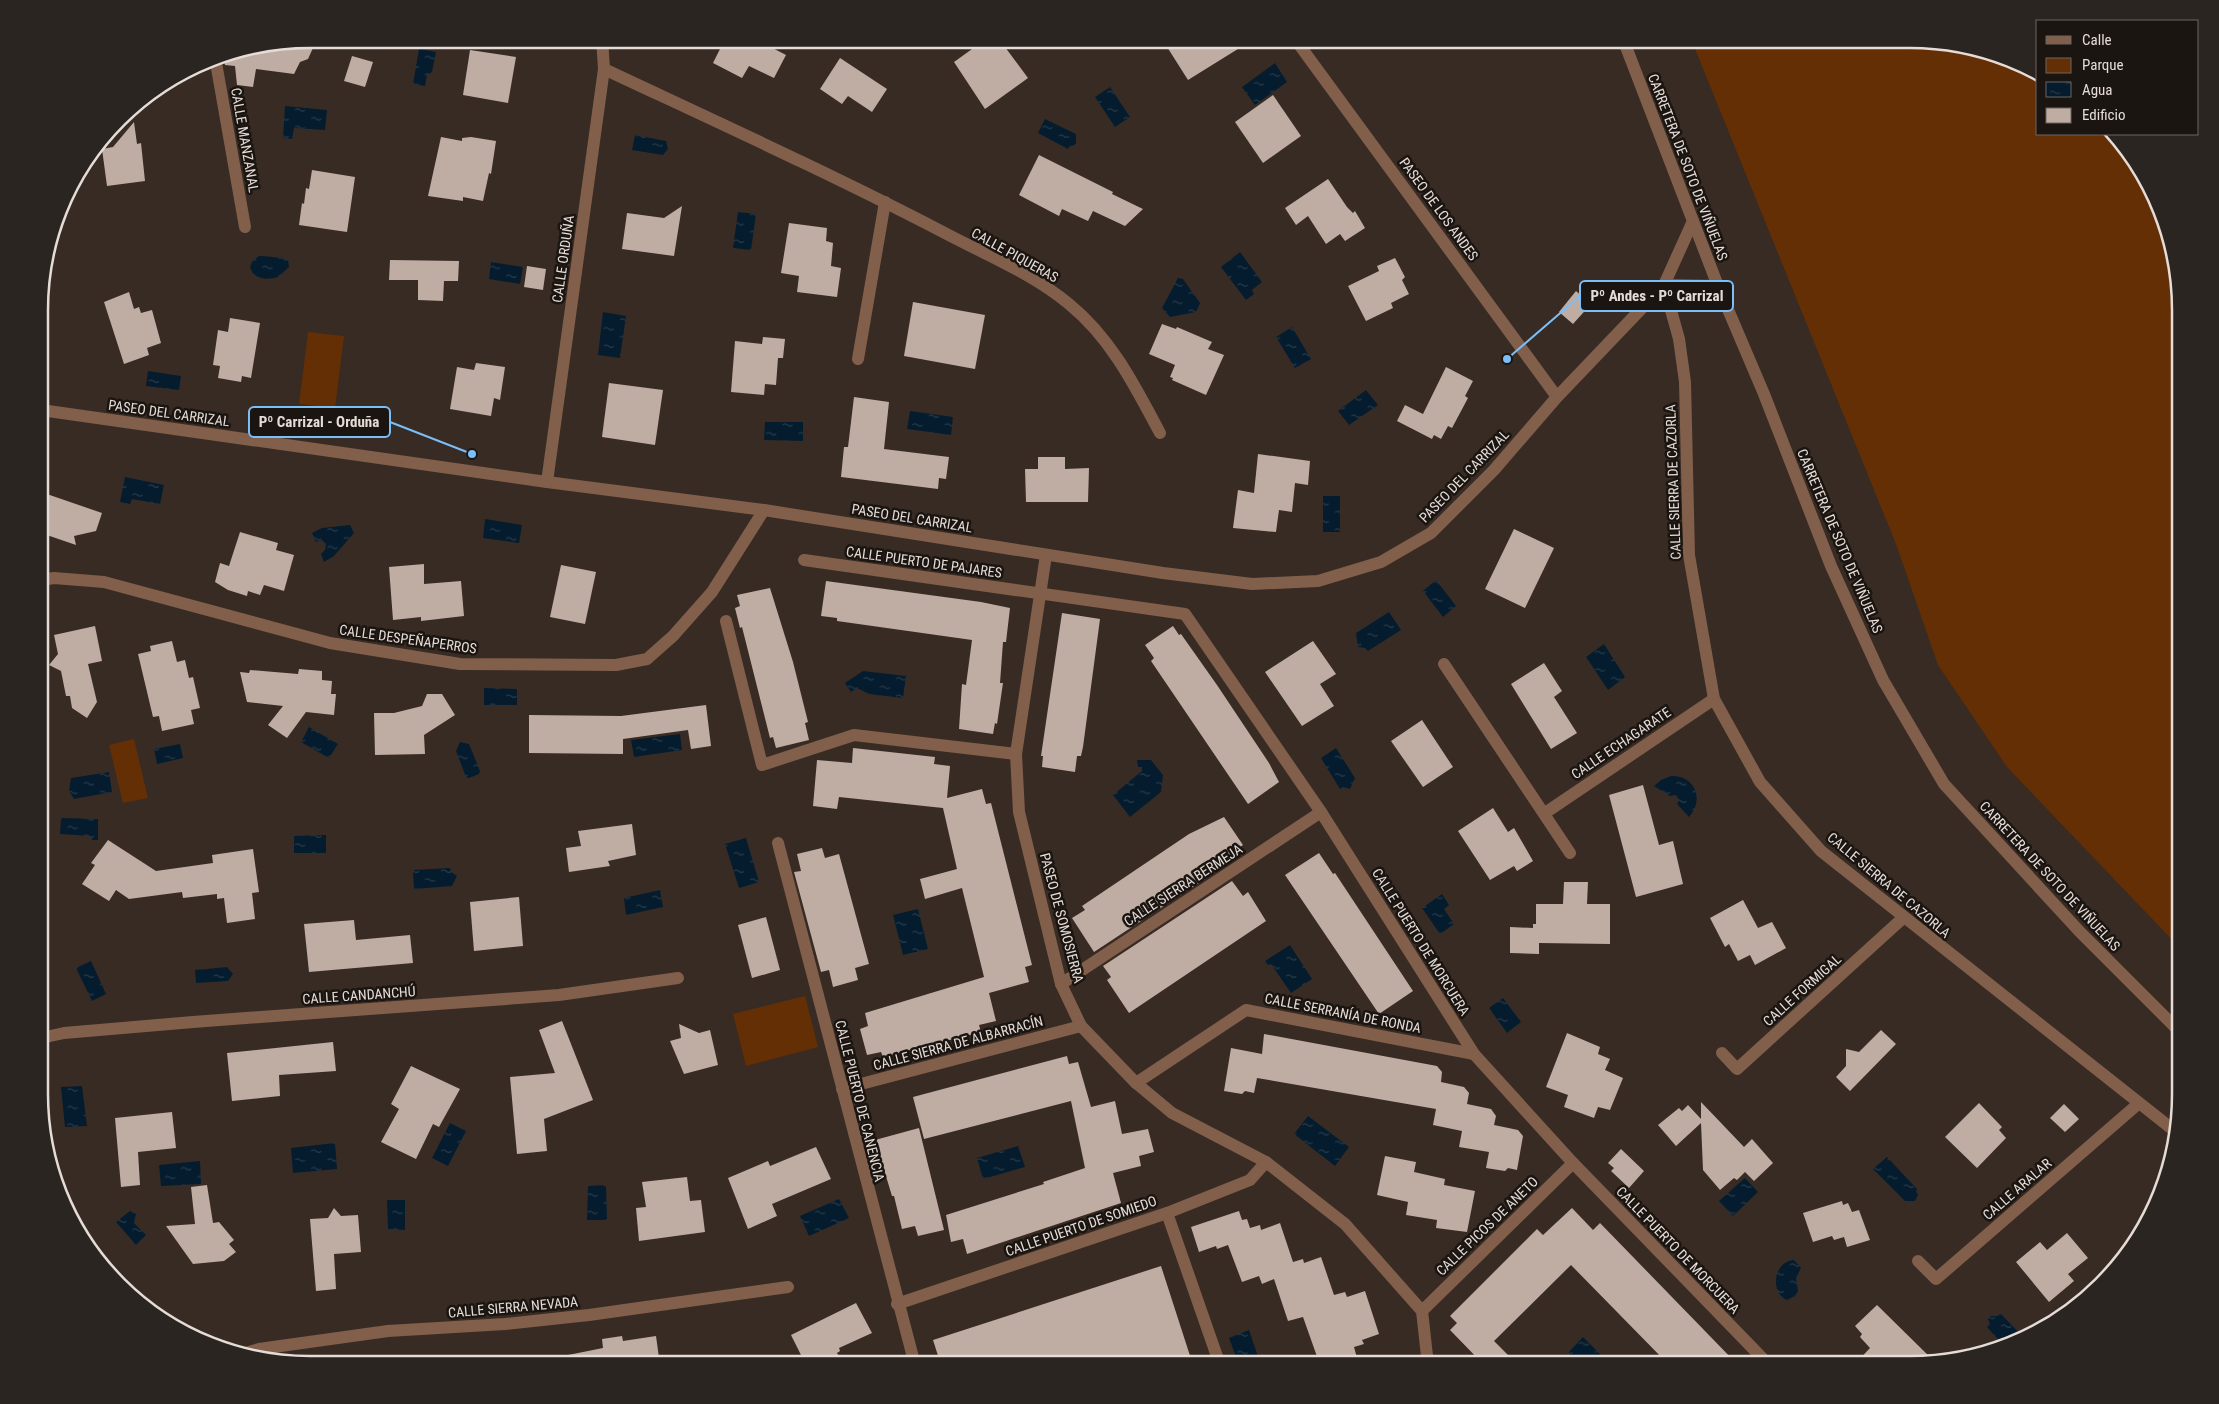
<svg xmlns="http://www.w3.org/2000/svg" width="2219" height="1404" font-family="'Roboto Condensed',sans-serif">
<defs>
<pattern id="water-ripples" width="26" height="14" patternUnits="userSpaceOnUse" patternTransform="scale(1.25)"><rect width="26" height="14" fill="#041c2e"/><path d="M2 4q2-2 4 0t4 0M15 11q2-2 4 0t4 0" fill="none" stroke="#283c4c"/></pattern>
</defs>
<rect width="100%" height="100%" fill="#382b23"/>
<!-- park -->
<g fill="#642f04">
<polygon points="1691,39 1910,39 1996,53 2038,73 2038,134 2113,134 2144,174 2171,239 2180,292 2180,948 2007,767 1938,665 1896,544"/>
<polygon points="308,332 344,336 335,408 299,404"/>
<polygon points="134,739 148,798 123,803 109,745"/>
<polygon points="805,996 818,1047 746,1066 733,1014"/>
</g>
<!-- water -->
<g fill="url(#water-ripples)">
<polygon points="419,49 436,52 432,72 427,75 425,86 413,84"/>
<polygon points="1275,63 1287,82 1255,105 1242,87"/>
<polygon points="1110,87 1130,117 1115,127 1095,97"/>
<polygon points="285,106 327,110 325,130 294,128 292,139 283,138"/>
<polygon points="1045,119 1076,134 1076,145 1070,146 1068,149 1038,133"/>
<polygon points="635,135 666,141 668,149 663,155 632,150"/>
<polygon points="738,212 756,214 751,250 733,248"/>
<polygon points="1240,252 1262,282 1252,290 1254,294 1246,300 1221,267"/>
<path d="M259 256C265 256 285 258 288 260L289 267 278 277C267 280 254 280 250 267L253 260Z"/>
<polygon points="491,262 523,267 520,284 489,279"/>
<polygon points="1178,278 1183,279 1200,303 1196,312 1170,317 1162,308"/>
<polygon points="603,312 626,316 620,358 598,355"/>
<polygon points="1292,327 1311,359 1295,368 1276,337"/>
<polygon points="148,371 181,376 179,390 146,386"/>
<polygon points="1366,390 1378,405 1349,425 1338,411"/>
<polygon points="910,411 953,417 951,435 907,429"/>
<polygon points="765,422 803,422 803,441 764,440"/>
<polygon points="125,477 164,485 160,504 132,499 130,504 120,502"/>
<rect x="1323" y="496" width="17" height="36"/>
<polygon points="485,519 522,525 519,543 483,538"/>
<polygon points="350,525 354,533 334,556 324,562 321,554 325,550 326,544 322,540 316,542 312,533 322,528"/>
<polygon points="1436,580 1456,606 1443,617 1423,591"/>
<polygon points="1389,612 1401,630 1368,651 1365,648 1358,647 1356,633"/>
<polygon points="1604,644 1625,677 1608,690 1586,657"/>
<polygon points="863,671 906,676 903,698 869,694 857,688 851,692 845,683"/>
<polygon points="484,688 517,689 517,705 484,705"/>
<polygon points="309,727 338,744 329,758 301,742"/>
<polygon points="680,734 682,750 634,757 631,740"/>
<polygon points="460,742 469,744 480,771 479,774 469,778 466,777 456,751"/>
<polygon points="180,744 183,758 157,764 154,749"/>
<polygon points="1336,748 1355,778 1350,789 1343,787 1340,789 1321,758"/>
<polygon points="1137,760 1151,760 1163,775 1161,792 1130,817 1113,795 1142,771 1142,767 1138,767"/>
<polygon points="109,772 112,792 74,799 69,791 71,778"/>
<path d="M1671 776C1695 775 1705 800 1689 817L1677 804 1679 800 1676 795 1670 796 1654 786 1661 780Z"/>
<polygon points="61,818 98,819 98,840 92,840 91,836 60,834"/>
<polygon points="326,835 326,853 294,853 294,836"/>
<polygon points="746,838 759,882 739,888 725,844"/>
<polygon points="450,868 451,872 457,876 452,886 414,889 413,870"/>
<polygon points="660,890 663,907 626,915 624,898"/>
<polygon points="1442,894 1449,905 1444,909 1454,924 1440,934 1422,908"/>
<polygon points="918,909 928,949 903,955 893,915"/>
<polygon points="1290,945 1312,979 1291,993 1271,964 1268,965 1265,961"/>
<polygon points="91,961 106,994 92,1001 76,968"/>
<polygon points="227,967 233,974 228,981 196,983 195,970"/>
<polygon points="1503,998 1521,1022 1507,1033 1489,1008"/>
<polygon points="82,1086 87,1126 65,1127 61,1087"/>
<polygon points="1308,1116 1349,1147 1335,1166 1294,1134"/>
<polygon points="450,1123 466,1131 448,1166 432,1158"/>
<polygon points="335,1143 337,1169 293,1173 291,1148"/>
<polygon points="1018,1146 1025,1167 983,1179 977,1158"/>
<polygon points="1887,1157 1917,1189 1916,1191 1918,1195 1915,1201 1905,1201 1873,1169"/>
<polygon points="200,1161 201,1184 161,1186 159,1165"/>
<polygon points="1745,1178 1758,1192 1733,1216 1719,1201"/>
<polygon points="606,1185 607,1220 587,1220 588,1186"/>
<polygon points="839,1199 849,1218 809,1236 800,1216"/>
<polygon points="387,1200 405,1200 405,1230 388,1229"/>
<polygon points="130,1211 136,1214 134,1223 146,1235 136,1245 116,1222"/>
<path d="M1794 1260 1801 1268 1796 1278 1798 1291 1795 1296 1787 1300C1769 1292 1774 1261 1794 1260Z"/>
<polygon points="2001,1314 2024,1338 2004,1346 1987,1327 1990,1324 1988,1319 1990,1316 1997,1316"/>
<polygon points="1249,1330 1261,1365 1239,1365 1229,1338"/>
<polygon points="1583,1337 1611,1365 1580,1365 1568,1353"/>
</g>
<!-- building -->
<g fill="#bfada3">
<polygon points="309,39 317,39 308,59 300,62 294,74 256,69 253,87 237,85 235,66 225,65 223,56"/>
<polygon points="725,39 755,39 786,55 774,78 749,66 742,78 713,63"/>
<polygon points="986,39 999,39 1028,78 985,109 954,62"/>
<polygon points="1162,39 1254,39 1188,80"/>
<polygon points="470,50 516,57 508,103 463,95"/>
<polygon points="352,56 373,62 365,87 344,81"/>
<polygon points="840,58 887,89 872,112 848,96 842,104 820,89"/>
<polygon points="1273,95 1301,136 1263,163 1235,122"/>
<polygon points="134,122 137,144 141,143 145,181 107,186 102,149 113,147"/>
<polygon points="441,137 462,141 462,138 471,137 496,141 491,174 489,173 483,201 463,197 463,201 428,196"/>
<polygon points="1039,155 1113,192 1112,194 1143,209 1125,226 1093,211 1088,221 1062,209 1059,216 1019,195"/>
<polygon points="312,170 355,177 347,232 299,225 302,203 304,204 306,188 309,189"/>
<polygon points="1328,179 1347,207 1353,213 1355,211 1365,228 1345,241 1340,234 1326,244 1308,216 1296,225 1285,208"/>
<polygon points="682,206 674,256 622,249 627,213 664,218"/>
<polygon points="789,223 827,228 826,241 833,243 831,266 841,268 837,297 797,292 799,276 781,273"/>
<polygon points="1395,258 1405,277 1402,280 1409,294 1391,303 1393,308 1366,321 1348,286 1379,271 1377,266"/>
<polygon points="390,260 459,261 458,281 444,281 443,301 418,300 418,280 389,280"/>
<polygon points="527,266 546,269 543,290 524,287"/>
<polygon points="1576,291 1591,304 1573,324 1559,312"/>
<polygon points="129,292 134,309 139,307 141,313 152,310 161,343 147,348 149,355 124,364 104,302"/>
<polygon points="913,302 985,315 975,369 904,356"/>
<polygon points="230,318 260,323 251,378 242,376 241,382 218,378 220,366 213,365 218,330 228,332"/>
<polygon points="1162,324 1176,329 1177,327 1212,342 1208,349 1224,355 1206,395 1172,380 1173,378 1170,377 1175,365 1149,354"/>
<polygon points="763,337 785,339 783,358 778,358 776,385 765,384 764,395 731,392 735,341 762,344"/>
<polygon points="476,363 505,367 500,400 494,398 491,416 450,409 457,367 474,370"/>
<polygon points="1446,367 1473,381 1465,396 1468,398 1452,428 1448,426 1441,439 1434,435 1432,439 1397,421 1405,405 1423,414"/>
<polygon points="609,383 663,390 655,445 602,437"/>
<polygon points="854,397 889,402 884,449 949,457 946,479 939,478 938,489 841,477 844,447 848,447"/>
<polygon points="1258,454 1310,461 1308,485 1295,483 1292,512 1279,510 1276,532 1233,528 1238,490 1254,493"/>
<polygon points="1038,457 1065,457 1065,469 1089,468 1088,502 1026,502 1025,469 1038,469"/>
<polygon points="41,492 102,513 96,531 74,536 76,545 41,533"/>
<polygon points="1514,529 1554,548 1525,608 1485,589"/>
<polygon points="240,532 278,543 276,550 294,555 284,591 264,585 260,595 248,591 247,596 228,590 215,582 220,563 229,566"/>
<polygon points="424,564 424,584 461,581 464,616 421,621 421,617 393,620 389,567"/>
<polygon points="561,565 596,572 585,624 550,617"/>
<polygon points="826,581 981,602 1010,608 1006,642 1003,642 1000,683 1003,683 997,724 995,723 993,734 959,729 962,684 966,685 972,640 837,621 837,618 821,616"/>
<polygon points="770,588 793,662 808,722 805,723 809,740 776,748 773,737 770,738 742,627 740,628 735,608 740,606 737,595"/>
<polygon points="1062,613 1100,619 1083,747 1081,756 1077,756 1075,772 1042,767 1043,756 1041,756"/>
<polygon points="95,626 102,661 88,664 97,702 87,718 72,708 70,696 66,696 61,671 49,665 58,654 54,635"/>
<polygon points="1173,626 1179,635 1181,634 1217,685 1269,763 1279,782 1248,804 1151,661 1154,658 1145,645"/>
<polygon points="172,641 177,662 185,660 189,678 193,677 200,708 191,710 194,724 162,731 159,716 153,717 138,654 151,651 150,646"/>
<polygon points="1313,641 1336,674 1320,684 1334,706 1302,726 1265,672"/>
<polygon points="1544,663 1562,691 1554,697 1577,733 1551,749 1511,684"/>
<polygon points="299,669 322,671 322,680 332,681 331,694 336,694 334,715 306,712 287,738 268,725 283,706 247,702 240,672 249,673 250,670 298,674"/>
<polygon points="427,694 442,694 455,715 424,735 425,754 375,755 374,713 394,713 422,706"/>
<polygon points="706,705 711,746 691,749 688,730 623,739 623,754 529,753 529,715 621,716"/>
<polygon points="1422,720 1453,767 1423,787 1391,741"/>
<polygon points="853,748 935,757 934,764 950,766 947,798 982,789 986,804 991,803 1032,965 1025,967 1029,982 989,993 996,1021 979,1025 981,1032 883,1057 881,1052 867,1055 860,1029 868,1026 865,1013 984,977 962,888 925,899 920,879 957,869 943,808 839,797 837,809 813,806 817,760 852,763"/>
<polygon points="1643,785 1659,845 1673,841 1683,884 1636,897 1609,795"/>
<polygon points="1493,808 1508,832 1514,828 1533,861 1517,871 1514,866 1490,880 1458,831"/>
<polygon points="1224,817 1243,845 1234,851 1235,853 1219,862 1223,867 1094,952 1072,918 1085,910 1082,906 1189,834"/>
<polygon points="632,824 636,855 608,861 610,866 569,872 566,848 581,846 578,831"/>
<polygon points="108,840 156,871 213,863 212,855 253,849 259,892 252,893 255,919 227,923 224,898 217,899 217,894 183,898 182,892 129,899 116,890 109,901 82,884 95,865 91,863"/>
<polygon points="822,848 825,858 839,854 869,964 855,968 858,980 833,987 829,970 821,972 794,872 801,871 797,854"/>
<polygon points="1319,853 1333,874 1335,873 1413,991 1379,1014 1285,875"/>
<polygon points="1232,881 1243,896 1248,892 1266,921 1129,1013 1107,980 1111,977 1103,966"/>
<polygon points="1564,882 1588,882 1587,904 1610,904 1610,944 1539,943 1539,954 1510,953 1510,927 1533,928 1533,924 1536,924 1536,904 1563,904"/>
<polygon points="519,897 523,946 474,951 470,902"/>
<polygon points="1743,900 1758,928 1772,922 1786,948 1755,965 1750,955 1738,961 1729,944 1725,947 1710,918"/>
<polygon points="766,917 780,970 752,978 738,925"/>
<polygon points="354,920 356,940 410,935 413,963 309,972 304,924"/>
<polygon points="562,1021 593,1100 544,1119 547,1151 517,1154 510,1077 555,1073 539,1030"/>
<polygon points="679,1024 699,1033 710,1030 718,1065 684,1074 670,1041 681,1038"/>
<polygon points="1881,1030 1896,1044 1850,1091 1836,1077 1846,1066 1846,1049 1859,1052"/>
<polygon points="1567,1033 1600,1047 1598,1054 1610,1059 1605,1070 1623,1078 1610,1110 1598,1107 1594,1118 1564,1107 1568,1095 1546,1087"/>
<polygon points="1264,1034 1437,1066 1442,1072 1441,1082 1464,1087 1469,1093 1467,1104 1491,1109 1496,1116 1494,1125 1518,1130 1523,1136 1517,1170 1508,1168 1505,1171 1486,1168 1489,1152 1459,1147 1462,1131 1433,1125 1436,1109 1257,1078 1254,1093 1245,1091 1242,1094 1224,1091 1231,1048 1262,1054"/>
<polygon points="333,1042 336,1071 279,1075 280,1096 232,1101 227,1053"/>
<polygon points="1067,1056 1069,1064 1078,1062 1091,1107 1115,1101 1122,1134 1148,1129 1154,1152 1139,1156 1141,1166 1113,1173 1121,1203 967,1254 963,1239 951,1242 946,1215 1044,1184 1043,1182 1085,1168 1071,1101 924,1139 913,1097"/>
<polygon points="411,1066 460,1089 439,1127 433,1124 416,1159 381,1142 399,1109 391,1104"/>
<polygon points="1701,1102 1744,1147 1752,1139 1773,1163 1754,1181 1745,1172 1737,1180 1734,1178 1720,1190 1703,1170 1701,1123 1676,1146 1658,1125 1679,1108 1682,1111 1688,1105 1701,1119"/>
<polygon points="1979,1103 2002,1127 1999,1130 2006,1138 1977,1168 1945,1137"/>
<polygon points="2064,1104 2079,1119 2065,1132 2050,1118"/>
<polygon points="172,1112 176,1148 138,1152 140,1185 121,1187 115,1118"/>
<polygon points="919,1128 944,1230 918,1236 915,1226 902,1229 894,1196 892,1196 875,1140"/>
<polygon points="816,1147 831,1179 772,1204 777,1216 748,1229 728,1178 768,1161 770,1166"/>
<polygon points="1621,1149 1644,1171 1629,1188 1611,1171 1614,1168 1608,1163"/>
<polygon points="1385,1156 1416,1162 1414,1172 1445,1179 1444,1185 1475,1191 1467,1232 1436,1228 1437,1220 1406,1215 1408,1202 1377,1195"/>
<polygon points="687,1177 690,1201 701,1200 705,1232 639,1241 636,1208 646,1207 642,1182"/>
<polygon points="207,1185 213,1223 219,1222 234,1240 229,1244 236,1252 224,1261 193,1264 166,1226 195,1224 191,1187"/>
<polygon points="1842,1201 1843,1205 1848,1203 1852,1212 1859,1210 1870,1240 1847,1247 1844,1237 1834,1240 1832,1236 1813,1242 1803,1213"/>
<polygon points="334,1208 341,1216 358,1215 361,1252 334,1254 336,1289 316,1291 310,1219 328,1218"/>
<polygon points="1572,1208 1593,1230 1600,1223 1738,1365 1669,1365 1571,1265 1494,1341 1518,1365 1484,1365 1450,1330 1457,1323 1450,1316 1537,1229 1543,1235"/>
<polygon points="1239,1211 1242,1220 1247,1219 1250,1228 1260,1225 1261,1230 1280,1223 1293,1262 1303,1259 1304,1263 1321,1257 1334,1295 1345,1292 1347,1297 1365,1291 1379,1334 1362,1340 1364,1344 1354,1347 1357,1358 1352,1360 1354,1365 1320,1365 1303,1317 1288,1321 1274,1279 1262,1284 1259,1276 1242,1282 1228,1245 1217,1249 1216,1246 1199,1252 1191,1227"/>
<polygon points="2067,1233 2088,1258 2068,1274 2074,1281 2049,1302 2016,1262 2040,1242 2047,1250"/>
<polygon points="1161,1266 1193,1365 941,1365 933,1340"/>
<polygon points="856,1303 872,1333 839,1348 840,1351 837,1353 844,1365 806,1365 791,1335"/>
<polygon points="1877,1305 1936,1363 1854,1365 1870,1348 1860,1337 1862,1334 1855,1326"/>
<polygon points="622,1336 623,1341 656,1336 660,1365 564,1365 563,1356 603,1348 602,1339"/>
</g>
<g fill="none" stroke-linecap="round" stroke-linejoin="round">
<!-- minor -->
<g stroke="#815f4b" stroke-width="12">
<polyline points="1295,39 1557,397"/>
<polyline points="1623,39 1718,286 1764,394 1831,566 1883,680 1944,784 2080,932 2180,1032"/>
<polyline points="215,57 245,227"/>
<path d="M604 69C717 122 831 174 941 231 984 254 1032 273 1069 304 1111 338 1135 386 1160 433"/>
<polyline points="1664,285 1679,339 1685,382 1689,555 1714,699 1760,782 1821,851 2176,1132"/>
<polyline points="1664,285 1718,286"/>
<polyline points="858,359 885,202"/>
<polyline points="41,410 547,482 764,510 1163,573 1252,584 1318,581 1381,562 1431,533 1494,470 1557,397 1664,285 1693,221"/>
<polyline points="547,482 604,69 602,39"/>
<polyline points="1046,555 1016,754 1019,812 1061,984 1081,1026 1136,1083 1172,1113 1266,1162 1345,1224 1422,1311 1428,1365"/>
<polyline points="804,560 1185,614 1321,812 1474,1054 1573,1163 1769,1365"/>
<polyline points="41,580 54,578 104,582 330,643 460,664 616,665 647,659 673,636 712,592 764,510"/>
<polyline points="726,621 762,765 854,735 1016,754"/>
<polyline points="1444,664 1570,853"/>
<polyline points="1545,813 1714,699"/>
<polyline points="778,843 915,1365"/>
<polyline points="1061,984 1321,812"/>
<polyline points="41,1038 64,1033 193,1022 559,995 678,978"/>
<polyline points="1722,1053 1737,1069 1903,918"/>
<polyline points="1136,1083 1246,1010 1474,1054"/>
<polyline points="842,1089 1081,1026"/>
<polyline points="1167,1213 1220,1365"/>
<polyline points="1918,1261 1936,1279 2138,1104"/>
<polyline points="897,1304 1167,1213 1250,1180 1266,1162"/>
<polyline points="1422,1311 1573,1163"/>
<polyline points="242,1354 259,1349 388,1331 505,1324 589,1315 788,1287"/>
</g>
</g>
<g text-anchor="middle" stroke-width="5" stroke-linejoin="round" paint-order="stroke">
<!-- street labels -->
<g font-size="14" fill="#e5dcd7" stroke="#1b1511">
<text transform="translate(245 140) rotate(80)" y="5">CALLE MANZANAL</text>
<text transform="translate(1688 167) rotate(69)" y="5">CARRETERA DE SOTO DE VIÑUELAS</text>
<text transform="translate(1439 209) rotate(54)" y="5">PASEO DE LOS ANDES</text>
<text transform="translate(1015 255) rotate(29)" y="5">CALLE PIQUERAS</text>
<text transform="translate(563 259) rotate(-82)" y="5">CALLE ORDUÑA</text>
<text transform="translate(169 413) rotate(8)" y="5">PASEO DEL CARRIZAL</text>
<text transform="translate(1464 476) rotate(-46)" y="5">PASEO DEL CARRIZAL</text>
<text transform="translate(1673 482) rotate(-92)" y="5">CALLE SIERRA DE CAZORLA</text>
<text transform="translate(912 518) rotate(9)" y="5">PASEO DEL CARRIZAL</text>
<text transform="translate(1840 541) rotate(67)" y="5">CARRETERA DE SOTO DE VIÑUELAS</text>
<text transform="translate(924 562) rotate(8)" y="5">CALLE PUERTO DE PAJARES</text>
<text transform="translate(408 639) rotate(8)" y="5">CALLE DESPEÑAPERROS</text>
<text transform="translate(1621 743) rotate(-34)" y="5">CALLE ECHAGARATE</text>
<text transform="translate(2050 876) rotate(47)" y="5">CARRETERA DE SOTO DE VIÑUELAS</text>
<text transform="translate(1183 885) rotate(-33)" y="5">CALLE SIERRA BERMEJA</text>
<text transform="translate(1889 885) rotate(40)" y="5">CALLE SIERRA DE CAZORLA</text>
<text transform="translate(1062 918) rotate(75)" y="5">PASEO DE SOMOSIERRA</text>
<text transform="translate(1421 942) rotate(58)" y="5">CALLE PUERTO DE MORCUERA</text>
<text transform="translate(1802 990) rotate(-42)" y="5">CALLE FORMIGAL</text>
<text transform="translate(359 995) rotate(-4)" y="5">CALLE CANDANCHÚ</text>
<text transform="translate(1343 1013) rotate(11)" y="5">CALLE SERRANÍA DE RONDA</text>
<text transform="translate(958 1043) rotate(-15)" y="5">CALLE SIERRA DE ALBARRACÍN</text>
<text transform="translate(860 1101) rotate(76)" y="5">CALLE PUERTO DE CANENCIA</text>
<text transform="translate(2017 1189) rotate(-41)" y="5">CALLE ARALAR</text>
<text transform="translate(1081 1226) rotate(-19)" y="5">CALLE PUERTO DE SOMIEDO</text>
<text transform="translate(1487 1226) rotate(-44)" y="5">CALLE PICOS DE ANETO</text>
<text transform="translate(1678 1250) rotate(46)" y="5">CALLE PUERTO DE MORCUERA</text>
<text transform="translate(513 1307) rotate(-5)" y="5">CALLE SIERRA NEVADA</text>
</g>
</g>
<!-- crop -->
<path d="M0 0H2219V1404H0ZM310 48H1910A262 262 0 0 1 2172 310V1094A262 262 0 0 1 1910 1356H310A262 262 0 0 1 48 1094V310A262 262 0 0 1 310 48Z" fill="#2b2521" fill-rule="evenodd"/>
<path fill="none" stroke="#e5dcd7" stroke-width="2.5" d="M310 48H1910A262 262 0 0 1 2172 310V1094A262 262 0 0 1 1910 1356H310A262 262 0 0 1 48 1094V310A262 262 0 0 1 310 48Z"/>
<!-- callouts -->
<path fill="none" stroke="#7bbef8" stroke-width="2" d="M1507 359L1580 296M472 454L390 422"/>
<g fill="#7bbef8" stroke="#1b1511" stroke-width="2">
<circle cx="1507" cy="359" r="5"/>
<circle cx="472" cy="454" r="5"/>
</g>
<g fill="#1b1511" stroke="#7bbef8" stroke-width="2">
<rect x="1580" y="281" width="153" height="30" rx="5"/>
<rect x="249" y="407" width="141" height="30" rx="5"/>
</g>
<g font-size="15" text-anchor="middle" font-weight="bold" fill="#e5dcd7">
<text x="1657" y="301">Pº Andes - Pº Carrizal</text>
<text x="319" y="427">Pº Carrizal - Orduña</text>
</g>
<!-- legend -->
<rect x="2036" y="20" width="162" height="115" fill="#1b1511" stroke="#6c6560"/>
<rect x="2046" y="36" width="25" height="8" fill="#815f4b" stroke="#6c6560"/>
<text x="2082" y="45" font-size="15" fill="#e5dcd7">Calle</text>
<rect x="2046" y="58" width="25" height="15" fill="#642f04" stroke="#6c6560"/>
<text x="2082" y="70" font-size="15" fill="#e5dcd7">Parque</text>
<rect x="2046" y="82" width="25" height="15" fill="url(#water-ripples)" stroke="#6c6560"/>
<text x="2082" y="95" font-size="15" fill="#e5dcd7">Agua</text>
<rect x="2046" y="108" width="25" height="15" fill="#bfada3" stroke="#6c6560"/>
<text x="2082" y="120" font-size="15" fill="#e5dcd7">Edificio</text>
</svg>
